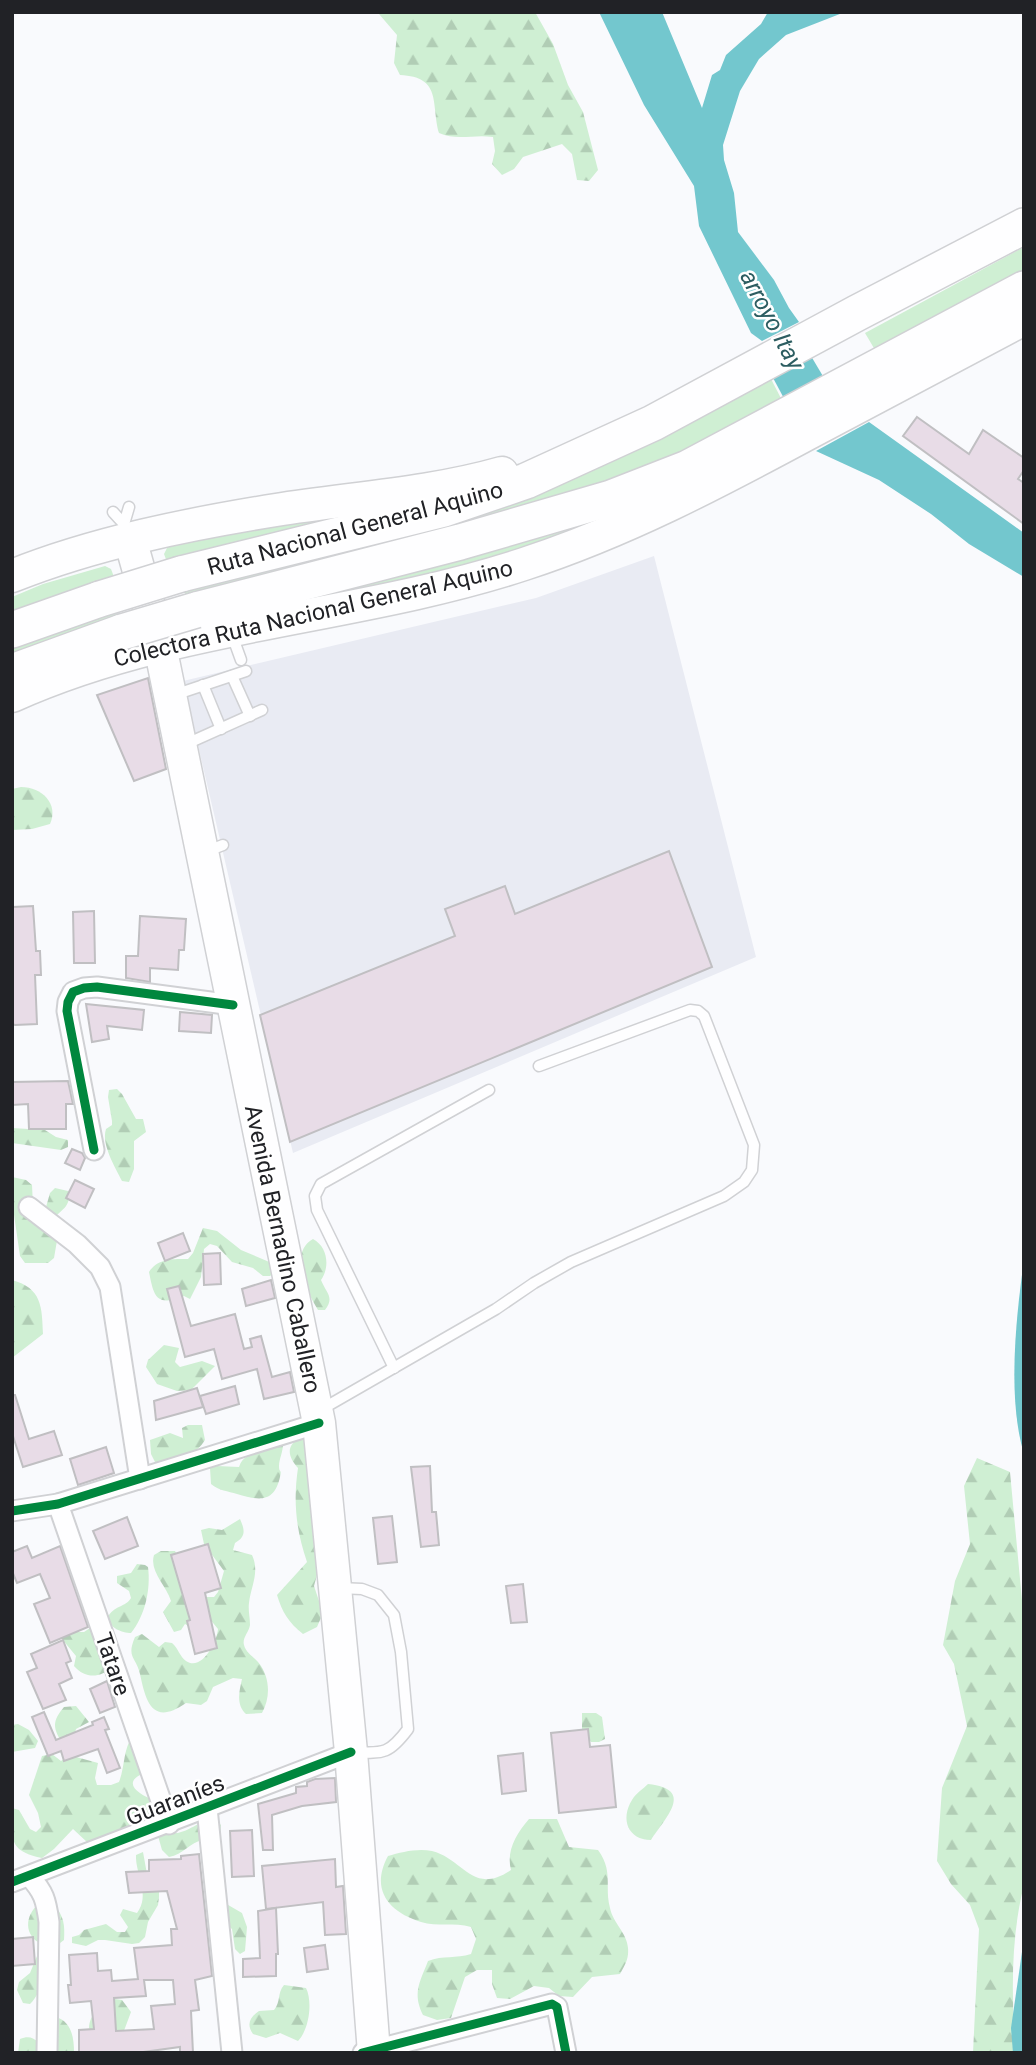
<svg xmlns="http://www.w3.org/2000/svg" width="1036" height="2065" font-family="Roboto,sans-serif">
<defs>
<pattern id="forest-firs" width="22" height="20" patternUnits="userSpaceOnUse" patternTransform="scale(1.75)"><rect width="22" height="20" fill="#cfefd3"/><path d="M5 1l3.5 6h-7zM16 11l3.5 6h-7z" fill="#b1cdb5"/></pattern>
</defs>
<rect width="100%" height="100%" fill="#f9fafd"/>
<!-- built -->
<polygon fill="#e9ebf3" points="654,556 756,957 293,1153 183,681 536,598"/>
<!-- green -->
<g fill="#cfefd3">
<polygon points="1024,247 1024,277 878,355 865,333"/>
<polygon points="771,379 785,406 640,476 187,600 182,584"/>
<polygon points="614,515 476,567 348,594 316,596"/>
<path d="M332 516 326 522 167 562 164 554 167 548C207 525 285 522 332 516Z"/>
<polygon points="105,566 111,569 114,577 12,615 12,597 43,584"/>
<polygon points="114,604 120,620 12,661 12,643"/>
</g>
<!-- forest -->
<g fill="url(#forest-firs)">
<path d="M365 12H535L553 44 568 85 583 112 598 170 589 181 577 180 572 154 562 144 523 157 514 169 502 175 492 164 495 151 493 137C474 134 457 141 439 133 431 103 442 77 400 75L394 63 397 35 379 14Z"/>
<path d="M21 787C42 787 59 804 50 824L32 829 12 830V789Z"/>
<path d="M117 1089 122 1094 136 1119H143L146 1132 134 1141V1169L129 1182 122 1181C115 1167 101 1144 106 1129L112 1125V1121L108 1097 109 1090Z"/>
<polygon points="12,1128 45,1130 56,1137 68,1140 68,1147 61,1150 12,1143"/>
<path d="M12 1177 26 1180 32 1185 33 1206 40 1210 46 1207 50 1193 55 1188 68 1191C72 1208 60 1209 52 1221L59 1229 54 1258 48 1263H25L20 1256 12 1201Z"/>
<path d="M203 1228 217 1231 241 1250 274 1264 276 1272 270 1276H263L253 1268 232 1262 217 1246 210 1244 204 1249 201 1277 190 1299 184 1296C156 1307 154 1297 149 1272 158 1258 173 1259 188 1259L193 1253Z"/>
<path d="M313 1239C328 1247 330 1267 321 1280 326 1293 335 1297 325 1310H318C307 1292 288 1253 313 1239Z"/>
<path d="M12 1280C42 1288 42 1307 43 1334L12 1358Z"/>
<polygon points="164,1345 179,1348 175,1362 180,1367 202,1361 215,1366 191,1390 177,1391 157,1384 146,1367 148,1360"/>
<path d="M188 1425H202L205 1440C195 1456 173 1466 155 1462L151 1454 150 1440 170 1433 183 1438 182 1428Z"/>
<path d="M301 1438H315L325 1545 314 1586 323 1613 317 1627 303 1634C289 1623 282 1612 277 1595L307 1562C296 1530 293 1501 298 1468 288 1457 285 1445 301 1438Z"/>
<path d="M269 1440 283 1444C283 1452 279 1459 279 1466 279 1474 282 1468 280 1477 274 1504 258 1500 237 1494 228 1491 219 1491 211 1484L210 1468 217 1466 239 1467C244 1453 253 1457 262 1450 265 1447 267 1443 269 1440Z"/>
<path d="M977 1458 1010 1472 1024 1622V1885C1010 1940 1012 1996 1015 2053H973L979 1929 970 1905 951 1884 937 1861 942 1788 967 1726 954 1664 943 1645 955 1581 970 1544 964 1486Z"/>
<path d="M240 1519C245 1530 246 1537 235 1543L233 1550 252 1555C260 1572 251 1586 249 1603 248 1610 250 1617 250 1625 249 1632 242 1638 244 1645 246 1653 253 1656 258 1662 270 1676 271 1697 262 1713L246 1714C236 1705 239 1692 242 1679L233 1678 213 1687 207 1701 201 1705 186 1703C153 1726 146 1703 140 1674 136 1656 126 1658 135 1637L142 1634 159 1647 165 1642 172 1643C178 1648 180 1657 186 1661 202 1672 217 1641 218 1629L209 1618 192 1628 185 1624 181 1630 174 1632 163 1612 171 1601C166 1585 149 1571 154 1555L161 1551H175L199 1597H214L218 1592 224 1571 204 1544 201 1530 209 1528 222 1530Z"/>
<path d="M137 1564 145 1565 148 1567C151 1589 145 1616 131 1633 122 1633 109 1628 108 1617 113 1606 126 1607 131 1598L129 1591 117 1583V1576L131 1573Z"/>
<path d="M93 1626 112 1638 119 1648C118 1672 91 1686 74 1666L76 1656 62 1639V1632H84Z"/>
<path d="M76 1706 89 1722 76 1729 73 1742 60 1739C52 1726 54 1719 64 1707Z"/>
<polygon points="582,1713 596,1713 602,1717 605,1739 599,1742 591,1742 582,1730"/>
<polygon points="18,1724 29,1730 38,1741 35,1748 12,1752 12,1725"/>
<path d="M133 1735 144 1773C120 1783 140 1795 154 1800L159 1819 154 1823H133L114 1834 88 1843 73 1829 54 1849 42 1858C7 1851 12 1837 12 1808L19 1810 30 1829 36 1832 41 1827 38 1813 29 1795 42 1756 52 1754 61 1761 69 1755 98 1763 95 1778 97 1785H111L119 1782C125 1767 123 1749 133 1735Z"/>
<path d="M648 1784C696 1789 665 1818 651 1840 628 1840 620 1819 632 1800 636 1793 643 1789 648 1784Z"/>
<path d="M215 1819 221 1825 217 1873 203 1840C190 1842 183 1855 169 1857L162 1850 158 1836C166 1831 173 1835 181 1832 195 1828 198 1821 215 1819Z"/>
<path d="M529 1819H557L569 1847 598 1850C614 1872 604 1886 610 1908 613 1923 627 1933 628 1948 629 1959 625 1965 620 1974L592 1977 573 1997 559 1996 549 1988 534 1986 510 1999 497 1998 492 1984V1970H477L465 1977 451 2018 437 2020 423 2015C412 1993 420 1982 428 1961 443 1955 456 1959 471 1954L476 1939 471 1927C454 1922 437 1927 421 1922 388 1912 370 1889 388 1856 401 1852 418 1848 432 1851 464 1859 472 1896 511 1870 506 1851 516 1834 529 1819Z"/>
<path d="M143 1852 147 1874 159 1891V1897L158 1905 148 1922 145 1937 139 1943 132 1944 105 1940H98L86 1946 72 1943V1937L79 1935 84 1930 106 1924 117 1932H125L128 1927 120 1915 123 1909 137 1913C151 1895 135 1874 136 1855Z"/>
<polygon points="223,1902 242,1913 247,1927 245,1951 240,1954 235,1949 232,1929 227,1925"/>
<path d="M39 1904 54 1905C64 1916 65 1925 64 1940L47 1953C44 1969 43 1992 30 2004L23 2003 17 1990 19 1982 30 1973 42 1944C24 1937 24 1915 39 1904Z"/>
<path d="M284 1985 306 1988C313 2002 309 2030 298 2041L280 2033 266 2038 253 2034C246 2024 250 2017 259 2011L274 2010C281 2002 277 1993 284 1985Z"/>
<path d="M115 1999 122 2000 131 2012 122 2036 95 2034 89 2028C89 2015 102 2001 115 1999Z"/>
<path d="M56 2017C72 2022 74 2038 74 2053H18L20 2039C28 2036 33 2037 39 2043Z"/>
</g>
<!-- water -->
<g fill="#73c7ce">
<polygon points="599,12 662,12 702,108 712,75 720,70 726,55 761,24 768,12 845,12 786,35 759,59 740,91 723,145 724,160 734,193 738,232 774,280 789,308 799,322 762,341 751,333 699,226 694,186 644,105"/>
<polygon points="811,356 827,383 787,404 772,376"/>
<polygon points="869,422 1024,533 1024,577 969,544 931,514 879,480 816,451"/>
<path d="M1024 1260V1454C1007 1398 1016 1317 1024 1260Z"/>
<polygon points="1024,1938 1024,2053 1013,2053 1011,2028"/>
</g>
<!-- building -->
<g fill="#e8dce7" stroke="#c0bfc2" stroke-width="2" fill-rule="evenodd">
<polygon points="917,417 969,454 983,430 1024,458 1024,470 1018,479 1024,483 1024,524 903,436"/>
<polygon points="148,678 166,769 134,781 97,695"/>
<polygon points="669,851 712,967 290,1142 260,1015 455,936 445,909 505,886 515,914"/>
<polygon points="33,906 36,951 40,951 41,975 35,975 37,1024 15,1025 12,1024 13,907"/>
<polygon points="94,911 95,963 74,963 73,912"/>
<polygon points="140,916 186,919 184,950 179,950 178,970 150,968 150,982 126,978 126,956 138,956"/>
<polygon points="86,1004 144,1010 142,1030 107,1026 109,1039 92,1042"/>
<polygon points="180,1012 212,1015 211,1033 179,1031"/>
<polygon points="68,1081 73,1104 66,1104 66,1129 29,1129 28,1104 12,1105 12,1082"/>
<polygon points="72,1149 82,1153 85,1158 80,1170 65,1163"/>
<polygon points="75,1180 94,1189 85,1208 66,1198"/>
<polygon points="183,1233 190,1251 165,1261 158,1243"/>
<polygon points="220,1253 221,1284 204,1285 203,1254"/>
<polygon points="271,1280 275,1298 246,1306 242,1289"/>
<polygon points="179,1286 191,1326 235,1314 244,1349 252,1347 250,1339 261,1336 272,1377 290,1372 294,1392 264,1399 257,1369 222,1379 214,1349 185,1357 167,1289"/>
<polygon points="235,1386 239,1404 206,1414 200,1396"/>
<polygon points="197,1388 203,1407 156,1420 154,1401"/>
<polygon points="12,1395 15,1395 29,1439 54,1431 62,1455 23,1467 12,1433"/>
<polygon points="106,1447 114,1473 78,1485 70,1459"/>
<polygon points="430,1466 432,1512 436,1512 439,1545 421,1547 411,1467"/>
<polygon points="392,1516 397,1562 378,1564 373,1518"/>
<polygon points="127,1517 138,1546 105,1559 93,1531"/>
<polygon points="208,1544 221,1588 205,1593 217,1648 195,1654 187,1621 190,1620 171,1555"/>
<polygon points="27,1546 32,1558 60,1546 88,1627 50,1643 34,1604 50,1598 40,1574 17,1583 12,1571 12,1552"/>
<polygon points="523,1584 527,1622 511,1623 506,1586"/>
<polygon points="63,1640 71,1661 66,1663 72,1678 59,1684 66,1700 43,1709 27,1672 37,1668 31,1654"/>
<polygon points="107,1681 115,1707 100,1713 90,1689"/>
<polygon points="44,1712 56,1740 93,1725 92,1722 104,1717 109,1729 105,1730 120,1768 107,1773 98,1749 64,1761 61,1751 48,1756 32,1717"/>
<polygon points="588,1729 590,1747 610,1745 616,1807 559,1813 551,1733"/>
<polygon points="523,1753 526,1791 502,1794 498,1756"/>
<polygon points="335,1778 336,1802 302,1806 272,1815 273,1850 263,1850 258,1804 296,1793 296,1787 307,1786 307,1782 315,1779"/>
<polygon points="252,1830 254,1876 232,1877 230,1831"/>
<path d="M199 1854 212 1976 195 1980 199 2010 191 2011 193 2053H180V2047L136 2053H79V2030L94 2029 91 2001 70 2003 68 1985H71L69 1955 97 1953 98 1971 111 1970 112 1981 138 1979 134 1948 172 1945 171 1929H177L167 1891 129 1893 126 1872 149 1871V1860L181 1859V1856ZM144 1980H173L175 2004 151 2006 154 2029 116 2031 114 1998 146 1996Z"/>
<polygon points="335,1859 336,1887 343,1886 346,1934 325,1935 323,1902 266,1909 262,1866"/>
<polygon points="276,1908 278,1954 276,1954 276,1976 243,1977 243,1959 260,1958 258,1911"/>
<polygon points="33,1937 35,1964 12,1966 12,1939"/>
<polygon points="325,1945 328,1969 307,1972 304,1948"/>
</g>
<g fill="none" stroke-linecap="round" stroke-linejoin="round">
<defs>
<g id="service">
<polyline points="113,512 124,524 128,534"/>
<polyline points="124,524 129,507"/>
<polyline points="232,635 241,660"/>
<polyline points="232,676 250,716"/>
<polyline points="203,685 221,729"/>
<polyline points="174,695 246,671"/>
<polyline points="184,745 262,710"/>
<polyline points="205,852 223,845"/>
<polyline points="394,1368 317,1210 315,1196 321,1184 489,1090"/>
<polyline points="322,1409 496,1309 534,1283 571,1262 724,1196 744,1182 752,1170 754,1145 704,1016 698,1011 690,1010 539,1066"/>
<path d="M339 1588 362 1589 378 1595 394 1615 401 1652 408 1729C390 1753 384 1754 355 1752"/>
</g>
<g id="minor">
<polyline points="94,1150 67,1011 68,1002 73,992 84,988 97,987 233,1005"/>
<polyline points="29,1207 77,1244 100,1267 110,1287 140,1479"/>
<polyline points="58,1504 169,1824"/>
<polyline points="12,1511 58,1504 319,1423"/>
<polyline points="207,1808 232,2053"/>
<path d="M29 1876C44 1892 46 1900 49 1922L47 2053"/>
<polyline points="12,1882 351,1752"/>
<polyline points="363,2053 552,2004 557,2007 566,2053"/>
</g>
<g id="primary">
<polyline points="130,539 160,646 319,1423 351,1752 374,2053"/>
<path d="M12 576C94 543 189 524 276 510 352 498 428 494 502 473"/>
<path d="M12 696C174 623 357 619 524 564 625 531 714 484 807 434 879 396 951 357 1024 319"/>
</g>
<g id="motorway">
<polyline points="181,574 444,509 526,481 653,423 857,313 1024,226"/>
<polyline points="196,610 460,542 611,498 688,468 1024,289"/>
<polyline points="12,630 100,599"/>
<polyline points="12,672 122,632"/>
</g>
</defs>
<!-- service casing -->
<use href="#service" stroke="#d0d1d4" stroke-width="13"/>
<!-- minor casing -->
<use href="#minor" stroke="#d0d1d4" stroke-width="23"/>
<!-- primary casing -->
<use href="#primary" stroke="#d0d1d4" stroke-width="35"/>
<!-- motorway casing -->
<use href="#motorway" stroke="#d0d1d4" stroke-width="38"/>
<!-- service -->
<use href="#service" stroke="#fefeff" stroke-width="10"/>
<!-- minor -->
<use href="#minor" stroke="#fefeff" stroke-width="19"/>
<!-- primary -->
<use href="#primary" stroke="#fefeff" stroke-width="32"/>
<!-- motorway -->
<use href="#motorway" stroke="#fefeff" stroke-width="35"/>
<defs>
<g id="motorway-bridge">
<polyline points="100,599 181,574"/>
<polyline points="122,632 196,610"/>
</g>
</defs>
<!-- motorway-bridge casing -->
<use href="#motorway-bridge" stroke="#d0d1d4" stroke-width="38" stroke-linecap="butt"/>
<!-- motorway-bridge -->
<use href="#motorway-bridge" stroke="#fefeff" stroke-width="35"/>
<defs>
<g id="cycleway">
<polyline points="94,1150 67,1011 68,1002 73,992 84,988 97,987 233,1005"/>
<polyline points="12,1511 58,1504 319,1423"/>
<polyline points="12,1882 351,1752"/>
<polyline points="362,2053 552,2004 557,2007 566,2053"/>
</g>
</defs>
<!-- cycleway casing -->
<use href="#cycleway" stroke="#fff" stroke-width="13"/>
<!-- cycleway -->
<use href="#cycleway" stroke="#00873e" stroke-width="9"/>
</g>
<g text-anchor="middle" stroke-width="5" stroke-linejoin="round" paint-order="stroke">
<!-- street labels -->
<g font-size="23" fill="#212226" stroke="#fff">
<text transform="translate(355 528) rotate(-15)" y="8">Ruta Nacional General Aquino</text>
<text transform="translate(313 613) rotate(-13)" y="8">Colectora Ruta Nacional General Aquino</text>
<text transform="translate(283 1249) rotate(78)" y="8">Avenida Bernadino Caballero</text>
<text transform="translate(113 1664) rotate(71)" y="8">Tatare</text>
<text transform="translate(175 1800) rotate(-21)" y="8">Guaraníes</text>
</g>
<!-- water labels -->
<g font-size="24" font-style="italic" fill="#2c5d61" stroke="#fff">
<text transform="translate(772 320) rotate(62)" y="8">arroyo Itay</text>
</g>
</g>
<!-- border -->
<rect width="1036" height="2065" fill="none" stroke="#212226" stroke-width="28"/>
</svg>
